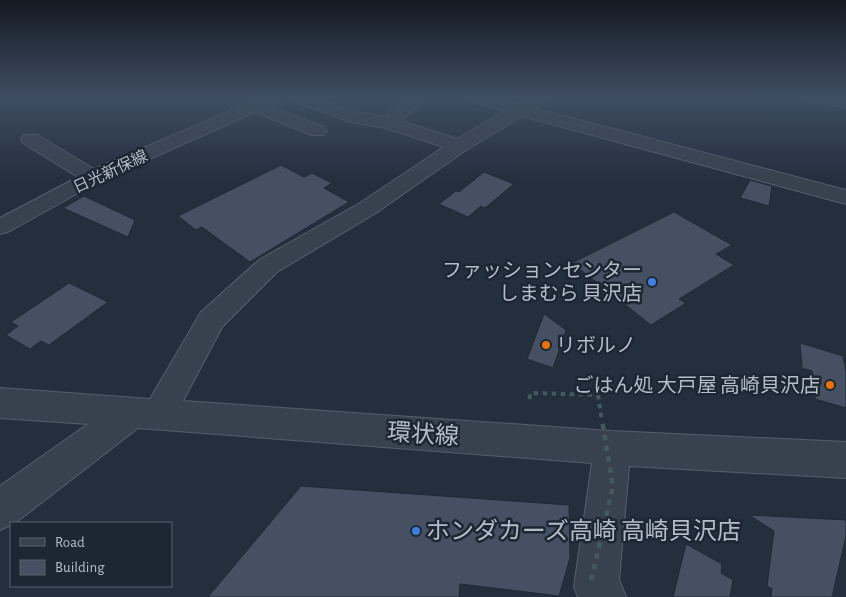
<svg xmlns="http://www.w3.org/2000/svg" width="846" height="597" font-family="'Alegreya Sans','Noto Sans JP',sans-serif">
<rect width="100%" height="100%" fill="#242f3e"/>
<!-- building -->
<g fill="#455162" stroke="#1f2835">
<polygon points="281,165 304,177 312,173 332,183 324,188 349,202 250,262 202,227 196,230 178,216"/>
<polygon points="484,172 514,184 485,208 481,206 468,217 439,204 456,191 459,192"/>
<polygon points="750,180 772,186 769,206 740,198"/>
<polygon points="84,196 135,220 128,237 63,208"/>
<polygon points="674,212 732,245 716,254 734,265 679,299 686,303 651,325 572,263"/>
<polygon points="69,283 108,302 49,345 41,341 30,349 6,335 18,326 11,322"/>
<polygon points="544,314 566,330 553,368 527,359"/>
<polygon points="800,343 843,356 846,371 846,408 815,399 812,371 802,368"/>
<polygon points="301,486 569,505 570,558 559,596 460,584 459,597 208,597"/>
<polygon points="749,515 846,520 846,536 832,597 771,597 772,589 767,586 774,531"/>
<polygon points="686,544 722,564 721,573 733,580 730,597 673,597"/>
</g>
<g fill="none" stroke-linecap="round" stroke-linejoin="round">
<defs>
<g id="minor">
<polygon points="265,96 307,96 357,112 385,117 410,96 427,96 401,121 457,139 505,111 462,99 460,96 485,96 518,104 532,96 551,96 549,99 534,108 846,190 846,204 522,116 466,150 376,213 277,272 222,327 183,401 611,431 846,442 846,478 629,466 619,580 626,597 578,597 574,587 592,463 138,428 15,523 0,530 0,486 88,424 0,418 0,388 150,399 201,312 259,260 360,203 444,147 386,128 348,121 287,99 285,96 269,106 324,127 327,131 324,135 312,135 255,112 100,181 8,232 0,234 0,218 78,177 23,143 21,139 23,135 37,135 94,169"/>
<polygon points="795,96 846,97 846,107 803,101"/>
</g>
</defs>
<!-- minor casing -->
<use href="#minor" stroke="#565f6c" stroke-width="2"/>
<!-- path -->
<polyline stroke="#44595c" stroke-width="4" stroke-dasharray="4.5 4.5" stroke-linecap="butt" points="529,399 531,393 598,395"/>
<!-- minor -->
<use href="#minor" fill="#38414e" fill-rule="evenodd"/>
<!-- path-bridge-far1 -->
<polyline stroke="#44595c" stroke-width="4" stroke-dasharray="4.5 4.5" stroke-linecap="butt" points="598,395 602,421"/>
<!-- path-bridge -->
<polyline stroke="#44595c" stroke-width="4.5" stroke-dasharray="5.5 5.5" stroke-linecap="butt" points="591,580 613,487 602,420"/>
</g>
<!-- sky -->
<linearGradient id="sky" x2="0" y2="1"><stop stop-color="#141a22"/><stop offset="0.54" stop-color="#3f4d63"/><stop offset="1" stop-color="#3f4d63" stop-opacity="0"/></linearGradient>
<rect width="846" height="179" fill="url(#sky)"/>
<!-- markers -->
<g fill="#3f7fe0" stroke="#1d2633" stroke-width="2">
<circle cx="652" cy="282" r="5"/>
<circle cx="416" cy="531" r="5"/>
</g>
<g fill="#e8710a" stroke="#1d2633" stroke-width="2">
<circle cx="546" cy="345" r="5"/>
<circle cx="830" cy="385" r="5"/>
</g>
<g text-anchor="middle" stroke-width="5" stroke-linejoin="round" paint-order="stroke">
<!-- far-street labels -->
<g font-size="16" fill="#b4bcc9" stroke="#1d2633">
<text transform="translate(110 171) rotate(-25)" y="6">日光新保線</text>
</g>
<!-- poi labels -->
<g font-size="20" fill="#b4bcc9" stroke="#1d2633" text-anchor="end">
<text x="642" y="277">ファッションセンター<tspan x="642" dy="23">しまむら 貝沢店</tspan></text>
<text x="556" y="352" text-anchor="start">リボルノ</text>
<text x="820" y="392">ごはん処 大戸屋 高崎貝沢店</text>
</g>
<!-- near-street labels -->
<g font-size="24" fill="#b4bcc9" stroke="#1d2633">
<text transform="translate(423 434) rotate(4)" y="8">環状線</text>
</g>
<!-- near-poi labels -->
<g font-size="24" fill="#b4bcc9" stroke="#1d2633" text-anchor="start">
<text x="426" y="539">ホンダカーズ高崎 高崎貝沢店</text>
</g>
</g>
<!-- legend -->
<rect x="10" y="522" width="162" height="65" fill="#1d2633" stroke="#59626f"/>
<rect x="20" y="538" width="25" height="8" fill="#38414e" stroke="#59626f"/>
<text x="55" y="547" font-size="15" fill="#b4bcc9">Road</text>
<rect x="20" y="560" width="25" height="15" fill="#455162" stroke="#59626f"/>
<text x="55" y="572" font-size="15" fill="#b4bcc9">Building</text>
</svg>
